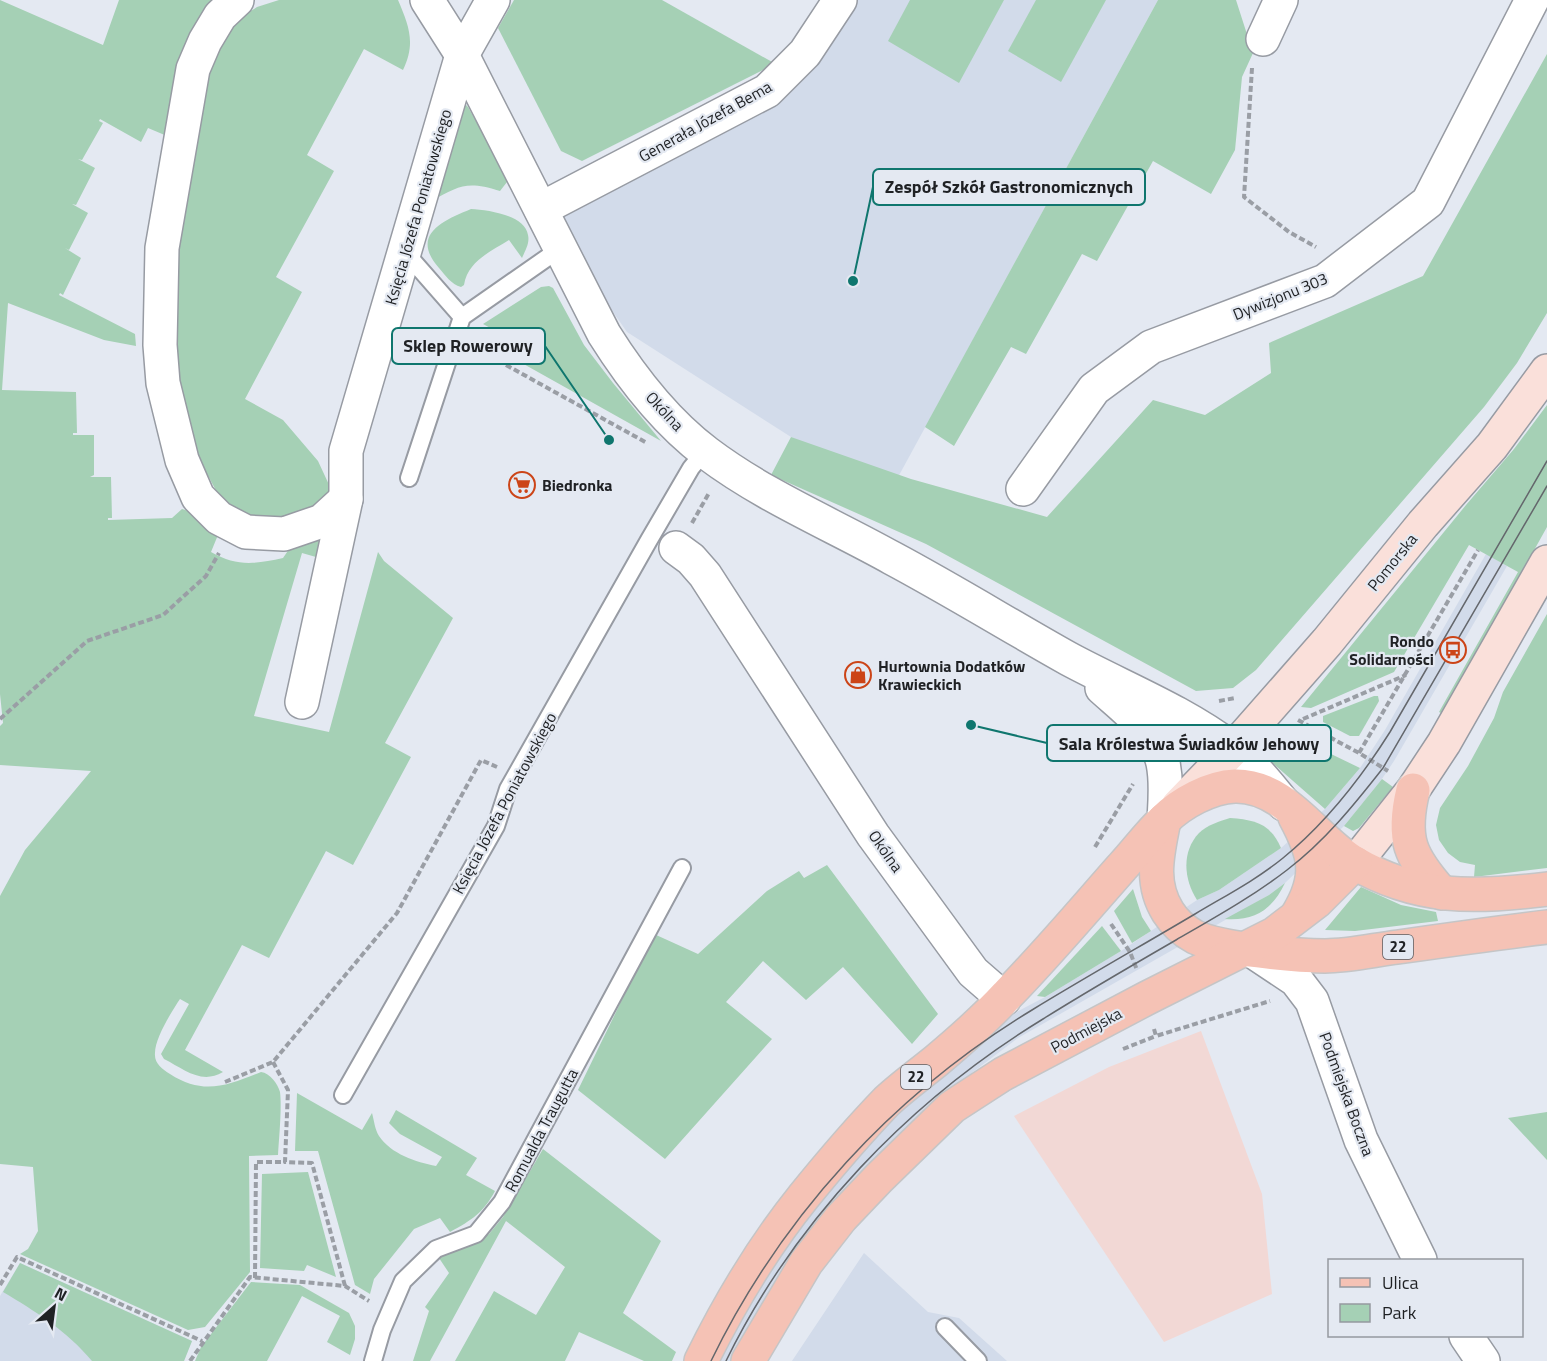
<svg xmlns="http://www.w3.org/2000/svg" width="1547" height="1361" font-family="'Titillium Web',sans-serif">
<rect width="100%" height="100%" fill="#e4e9f2"/>
<!-- commercial -->
<polygon fill="#f2d8d5" points="1201,1031 1262,1194 1272,1294 1164,1342 1014,1116 1109,1067"/>
<!-- built -->
<g fill="#d2dbea">
<polygon points="839,0 1158,0 891,490 791,437 627,332 541,209 767,91"/>
<polygon points="1486,554 1507,566 1394,761 1382,779 1344,826 1285,883 1269,895 1018,1038 973,1072 922,1117 735,1361 703,1361 844,1152 1009,1016 1045,997 1121,951 1197,900 1219,890 1281,848 1325,809 1360,768 1385,730"/>
<polygon points="864,1253 928,1312 959,1318 1007,1361 792,1361"/>
<polygon points="20,1263 192,1341 184,1361 0,1361 0,1296"/>
</g>
<!-- green -->
<g fill="#a5d0b5">
<path d="M0 0 103 45 119 0H223L167 136 148 128 141 142 100 119 99 121 103 123 82 160 78 159 95 168 76 205 72 204 88 213 69 250 65 248 81 258 63 295 60 293 59 295 135 334 136 346 104 340 8 303 2 390 76 392 77 433H73V435H94V475L90 477H111L112 518H108V520L172 518 182 509 198 514 220 530 211 552C237 567 255 564 283 558L296 539 323 524V559L302 553 254 716 329 732 378 552 384 561 453 618 385 743 411 757 353 865 326 851 269 958 242 945 185 1050 223 1072C201 1085 184 1069 164 1059L161 1054 189 1004 180 999C172 1011 155 1038 155 1053 154 1063 162 1069 170 1074 204 1096 228 1085 261 1072 270 1073 278 1084 280 1092 282 1107 279 1138 278 1155L249 1156 250 1272 205 1327 188 1330 20 1254 28 1249 38 1231 33 1167 0 1164V896L25 850 91 771 0 765V726L3 723 0 694Z"/>
<path d="M279 0H398C409 26 416 43 403 70L364 49 307 155 334 171 276 277 302 292 245 399 283 420 318 461 331 489 308 512 278 523 246 517 220 498 205 470 166 375 163 338 205 80 223 37 238 19 257 7Z"/>
<polygon points="514,0 662,0 774,63 761,71 582,161 561,151 498,28"/>
<polygon points="910,0 1004,0 959,83 888,41"/>
<polygon points="1036,0 1106,0 1061,82 1008,51"/>
<polygon points="1158,0 1236,0 1253,53 1242,77 1235,150 1211,194 1153,161 1097,261 1082,254 1026,354 1011,347 954,446 925,427"/>
<polygon points="1547,54 1547,313 1517,363 1484,407 1256,670 1233,688 1196,691 926,544 771,475 791,437 911,479 1047,517 1153,400 1205,415 1271,373 1269,343 1423,276"/>
<path d="M464 103 468 107 507 176V182L500 191C467 181 460 185 430 202Z"/>
<path d="M471 209C488 210 525 215 528 235 530 243 525 251 522 258L509 240C490 252 468 261 464 285L461 287C451 284 446 276 439 268 410 235 442 221 471 209Z"/>
<polygon points="549,286 553,288 584,345 613,383 661,441 504,353 511,339 483,324 541,287"/>
<polygon points="1547,405 1547,527 1443,714 1439,712 1518,572 1469,545 1394,672 1311,708 1301,707 1466,505 1514,449"/>
<polygon points="1547,614 1547,868 1474,877 1475,865 1460,862 1448,853 1439,840 1436,825 1440,808 1468,766 1494,718 1503,692"/>
<polygon points="1374,696 1378,696 1379,701 1359,736 1350,736 1323,722 1323,716"/>
<polygon points="1283,727 1300,739 1360,768 1325,809 1268,759 1264,751"/>
<polygon points="1382,779 1393,787 1359,828 1353,831 1344,826"/>
<path d="M1230 818C1255 820 1270 823 1281 848L1219 890 1197 900C1184 880 1181 852 1199 833 1207 825 1220 821 1230 818Z"/>
<polygon points="827,865 938,1014 912,1044 843,967 806,1000 763,961 726,1002 772,1039 665,1159 578,1090 654,934 698,954 767,891 799,871 804,878"/>
<path d="M1285 883C1272 910 1255 921 1225 919L1269 895Z"/>
<polygon points="1361,887 1401,905 1436,912 1438,921 1355,931 1325,930"/>
<polygon points="1133,889 1142,917 1151,931 1132,943 1114,911"/>
<polygon points="1102,926 1121,951 1045,997 1037,996"/>
<path d="M297 1093 362 1130 372 1113C374 1120 375 1130 379 1136 391 1154 416 1162 436 1166L442 1157 400 1134 389 1123 396 1110 477 1158 466 1175 495 1191C483 1213 472 1220 450 1232L440 1218 414 1229 374 1279 370 1294 355 1285 318 1151H295Z"/>
<polygon points="1547,1112 1547,1160 1508,1118"/>
<polygon points="543,1149 661,1241 623,1313 676,1352 672,1361 644,1361 579,1332 565,1361 455,1361 494,1291 536,1315 565,1267 506,1221 430,1361 413,1361 429,1311 425,1307 449,1273 439,1258 489,1234 503,1217"/>
<polygon points="308,1172 336,1277 307,1265 304,1271 260,1268 262,1174"/>
<path d="M20 1263 192 1341 184 1361H92C67 1331 35 1311 3 1292Z"/>
<polygon points="251,1282 300,1285 349,1313 355,1326 355,1339 350,1355 327,1342 340,1316 302,1296 267,1361 195,1361 201,1347"/>
</g>
<g fill="none" stroke-linecap="round" stroke-linejoin="round">
<defs>
<g id="lane">
<polyline points="405,252 462,317"/>
<polyline points="409,478 462,317 561,248"/>
<polyline points="343,1095 496,826 508,789 649,540 691,468 705,451"/>
<polyline points="945,1327 978,1361"/>
<polyline points="373,1361 382,1330 403,1281 436,1249 476,1234 502,1202 682,868"/>
</g>
<g id="street">
<polyline points="237,0 220,16 205,41 193,69 162,248 160,345 163,383 182,460 198,497 219,518 246,532 284,534 322,521 346,499"/>
<path d="M427 0 462 55 604 334C631 377 666 422 707 453 764 496 831 524 892 558 952 590 1010 626 1069 659 1123 688 1182 711 1231 748 1252 764 1268 784 1284 804"/>
<polyline points="1263,39 1281,0"/>
<polyline points="541,209 767,91 805,53 840,0"/>
<polyline points="1023,489 1094,389 1151,347 1325,281 1428,202 1532,0"/>
<polyline points="676,548 691,559 705,575 873,835 973,972 1004,999"/>
<path d="M1102 688C1125 709 1156 731 1163 763 1167 782 1165 801 1164 820"/>
<polyline points="302,702 346,499 346,451 462,55 493,0"/>
<polyline points="1248,948 1296,980 1312,1001 1361,1140 1420,1260"/>
<polyline points="1466,1336 1483,1361"/>
</g>
<g id="secondary">
<polyline points="1178,806 1233,749 1327,642 1423,524 1492,446 1547,371"/>
<polyline points="1355,863 1413,790 1444,743 1547,562"/>
</g>
<g id="primary">
<path d="M1413 790C1401 839 1410 857 1442 893"/>
<path d="M1295 817C1315 854 1321 876 1298 914"/>
<path d="M1164 820C1158 852 1149 882 1168 912 1175 923 1184 931 1195 937 1220 949 1296 956 1325 956 1349 956 1374 950 1398 947 1447 940 1497 933 1547 927"/>
<path d="M701 1361C730 1302 763 1247 804 1196 830 1164 858 1131 887 1101 902 1087 920 1074 936 1061 961 1040 985 1019 1007 995 1047 954 1084 910 1122 867 1136 852 1149 834 1164 820 1181 803 1210 787 1235 786 1285 785 1315 839 1353 862 1418 900 1475 898 1547 889"/>
<polyline points="748,1361 806,1263 841,1218 879,1178 952,1107 1003,1074 1147,998 1274,934 1316,902 1355,863"/>
</g>
</defs>
<!-- lane casing -->
<use href="#lane" stroke="#979ba3" stroke-width="20"/>
<!-- street casing -->
<use href="#street" stroke="#979ba3" stroke-width="36"/>
<!-- secondary casing -->
<use href="#secondary" stroke="#979ba3" stroke-width="36"/>
<!-- primary casing -->
<use href="#primary" stroke="#c5c5c6" stroke-width="36"/>
<!-- path -->
<g stroke="#9a9ea5" stroke-width="4" stroke-dasharray="6 3" stroke-linecap="butt">
<polyline points="1252,68 1244,197 1289,232 1316,247"/>
<polyline points="506,365 647,443"/>
<polyline points="692,523 709,493"/>
<polyline points="1219,701 1235,698"/>
<polyline points="0,719 87,641 163,615 206,576 219,553"/>
<polyline points="1303,719 1406,675"/>
<polyline points="1298,720 1359,753 1388,771"/>
<polyline points="1359,753 1478,550"/>
<polyline points="1095,847 1133,784"/>
<polyline points="1111,924 1130,952 1137,970"/>
<polyline points="1154,1029 1156,1036 1270,1001"/>
<polyline points="1123,1049 1156,1036"/>
<polyline points="273,1062 288,1090 285,1162 312,1163 345,1286"/>
<polyline points="225,1082 273,1062 397,913 481,760 497,767"/>
<polyline points="255,1278 256,1162 285,1162"/>
<polyline points="0,1285 17,1257 202,1341"/>
<polyline points="190,1361 250,1277 345,1286 369,1301"/>
</g>
<!-- lane -->
<use href="#lane" stroke="#fff" stroke-width="16"/>
<!-- street -->
<use href="#street" stroke="#fff" stroke-width="33"/>
<!-- secondary -->
<use href="#secondary" stroke="#fae0da" stroke-width="33"/>
<!-- primary -->
<use href="#primary" stroke="#f5c2b5" stroke-width="33"/>
<!-- tram -->
<g stroke="#64676c" stroke-width="1.5">
<path d="M711 1361C782 1215 894 1094 1032 1010 1086 977 1141 946 1195 914 1225 896 1256 880 1283 858 1326 823 1361 778 1390 732L1547 461"/>
<path d="M726 1361C795 1220 909 1101 1043 1019 1086 992 1131 966 1176 940 1214 918 1252 897 1287 870 1325 841 1354 805 1383 768L1547 486"/>
</g>
</g>
<!-- icons -->
<defs>
<symbol id="supermarket-ring" viewBox="-11 -11 22 22"><circle r="9.5" fill="#e4e9f2" stroke="#cc4417" stroke-width="1.5"/><path d="M-6-5.5h2.5l.6 2H6L4.5 2H-2.5L-4.4-4H-6ZM-1.5 3.2a1.3 1.3 0 1 0 .1 0ZM3 3.2a1.3 1.3 0 1 0 .1 0Z" fill="#cc4417"/></symbol>
<symbol id="bus-ring" viewBox="-11 -11 22 22"><circle r="9.5" fill="#e4e9f2" stroke="#cc4417" stroke-width="1.5"/><path d="M-5-6H5V4H4V6H2V4H-2V6H-4V4H-5ZM-3.5-4V0h7V-4ZM-3.5 1.2v1.5H-2V1.2ZM2 1.2v1.5H3.5V1.2Z" fill="#cc4417"/></symbol>
<symbol id="shop-ring" viewBox="-11 -11 22 22"><circle r="9.5" fill="#e4e9f2" stroke="#cc4417" stroke-width="1.5"/><path d="M-5-2.5h2.3a2.7 3.5 0 0 1 5.4 0H5L5.5 6h-11ZM-1.5-2.5h3a1.5 2.3 0 0 0-3 0Z" fill="#cc4417"/></symbol>
</defs>
<g fill-rule="evenodd">
<use href="#supermarket-ring" x="507" y="470" width="30" height="30"/>
<use href="#bus-ring" x="1438" y="635" width="30" height="30"/>
<use href="#shop-ring" x="843" y="660" width="30" height="30"/>
</g>
<g text-anchor="middle" stroke-width="4.5" stroke-linejoin="round" paint-order="stroke">
<!-- shield labels -->
<g fill="#e4e9f2" stroke="#5a5d62" stroke-width="1.5">
<rect x="1383" y="935" width="30" height="24" rx="4.5"/>
<rect x="901" y="1065" width="30" height="24" rx="4.5"/>
</g>
<g font-size="15" font-weight="bold" fill="#1f2124">
<text x="1398" y="952">22</text>
<text x="916" y="1082">22</text>
</g>
<!-- street labels -->
<g font-size="16" fill="#1f2124" stroke="#e4e9f2">
<text transform="translate(705 121) rotate(-29)" y="6">Generała Józefa Bema</text>
<text transform="translate(418 207) rotate(-74)" y="6">Księcia Józefa Poniatowskiego</text>
<text transform="translate(1280 296) rotate(-22)" y="6">Dywizjonu 303</text>
<text transform="translate(665 411) rotate(47)" y="6">Okólna</text>
<text transform="translate(1392 562) rotate(-51)" y="6">Pomorska</text>
<text transform="translate(504 803) rotate(-62)" y="6">Księcia Józefa Poniatowskiego</text>
<text transform="translate(886 851) rotate(55)" y="6">Okólna</text>
<text transform="translate(1086 1030) rotate(-28)" y="6">Podmiejska</text>
<text transform="translate(1347 1094) rotate(70)" y="6">Podmiejska Boczna</text>
<text transform="translate(541 1130) rotate(-62)" y="6">Romualda Traugutta</text>
</g>
<!-- poi labels -->
<g font-size="16" font-weight="bold" fill="#1f2124" stroke="#e4e9f2" text-anchor="start">
<text x="542" y="491">Biedronka</text>
<text x="1434" y="647" text-anchor="end">Rondo<tspan x="1434" dy="18">Solidarności</tspan></text>
<text x="878" y="672">Hurtownia Dodatków<tspan x="878" dy="18">Krawieckich</tspan></text>
</g>
</g>
<!-- callouts -->
<path fill="none" stroke="#0f766e" stroke-width="2" d="M853 281L873 187M609 440L545 346M971 725L1047 743"/>
<g fill="#0f766e" stroke="#e4e9f2" stroke-width="2">
<circle cx="853" cy="281" r="6"/>
<circle cx="609" cy="440" r="6"/>
<circle cx="971" cy="725" r="6"/>
</g>
<g fill="#e4e9f2" stroke="#0f766e" stroke-width="2">
<rect x="873" y="169" width="272" height="36" rx="6"/>
<rect x="392" y="328" width="153" height="36" rx="6"/>
<rect x="1047" y="725" width="284" height="36" rx="6"/>
</g>
<g font-size="18" text-anchor="middle" font-weight="bold" fill="#1f2124">
<text x="1009" y="193">Zespół Szkół Gastronomicznych</text>
<text x="468" y="352">Sklep Rowerowy</text>
<text x="1189" y="750">Sala Królestwa Świadków Jehowy</text>
</g>
<!-- legend -->
<rect x="1328" y="1259" width="195" height="78" fill="#e4e9f2" stroke="#9599a0" stroke-width="1.5"/>
<rect x="1340" y="1278" width="30" height="9" fill="#f5c2b5" stroke="#9599a0" stroke-width="1.5"/>
<text x="1382" y="1289" font-size="18" fill="#1f2124">Ulica</text>
<rect x="1340" y="1304" width="30" height="18" fill="#a5d0b5" stroke="#9599a0" stroke-width="1.5"/>
<text x="1382" y="1319" font-size="18" fill="#1f2124">Park</text>
<!-- north arrow -->
<g transform="translate(54 1307) rotate(28)" stroke="#e4e9f2" stroke-width="4.5" paint-order="stroke">
<path d="M0-4.5L10 22L0 15L-10 22Z" fill="#1f2124"/>
<text y="-9" font-size="16" font-weight="bold" text-anchor="middle" fill="#1f2124">N</text>
</g>
</svg>
